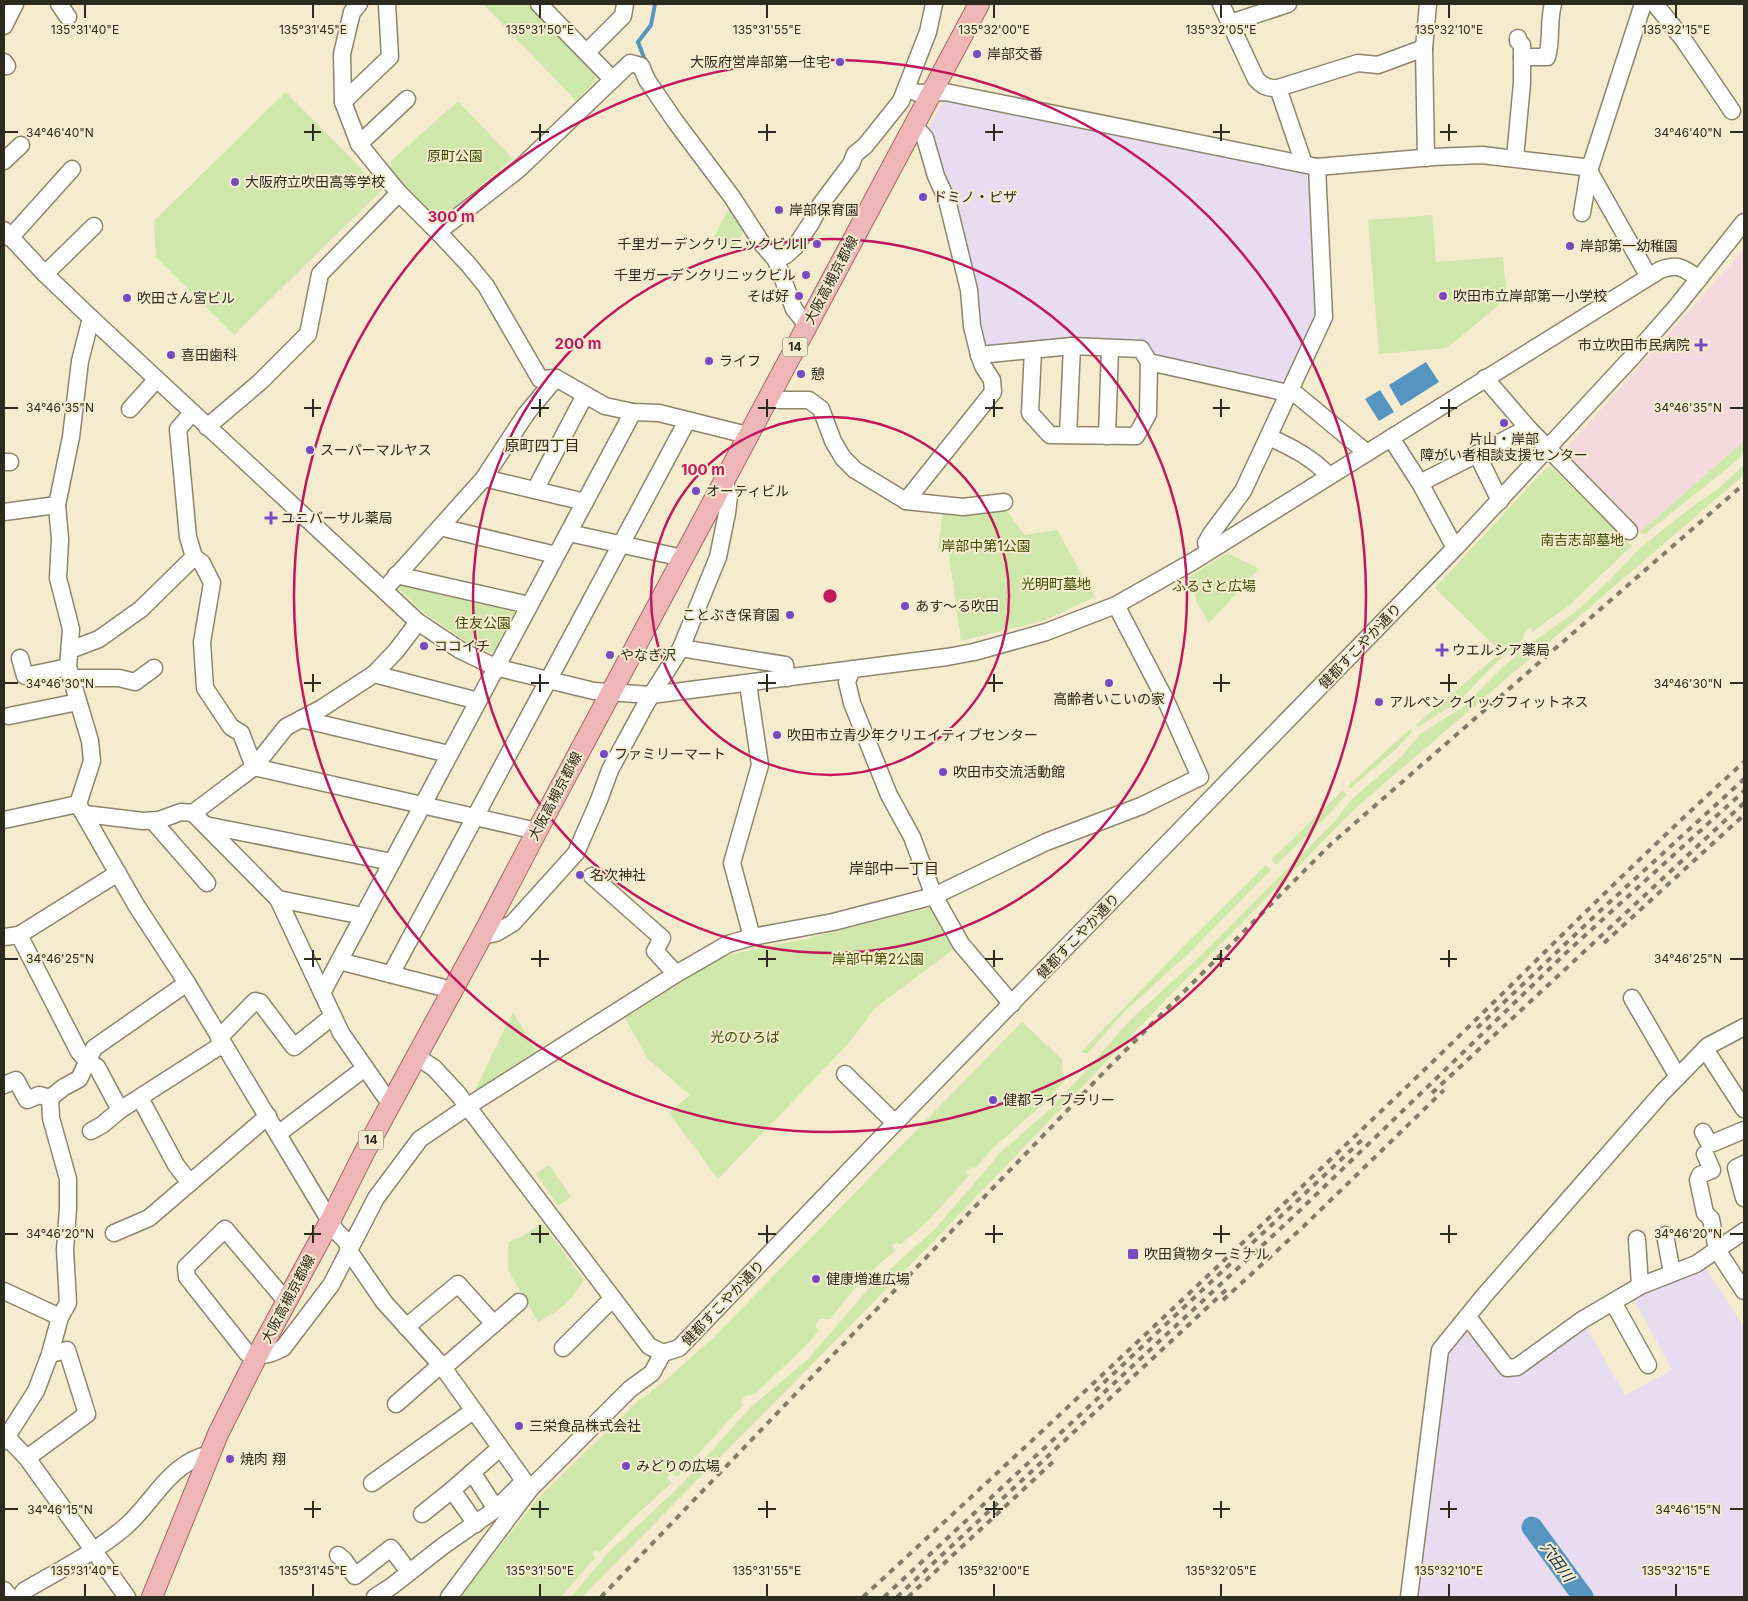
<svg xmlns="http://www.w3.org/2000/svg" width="1748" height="1601" font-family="Inter,'Noto Sans JP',sans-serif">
<rect width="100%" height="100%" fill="#f5ebcf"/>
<!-- industrial -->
<g fill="#e8dcf1">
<polygon points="944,100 1309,172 1321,310 1284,389 1151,359 1143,345 986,351 927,131"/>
<polygon points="1704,1266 1744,1327 1744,1597 1587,1597 1533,1525 1529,1528 1579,1597 1409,1597 1440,1350 1468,1317 1507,1368 1582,1320 1625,1395 1672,1370 1632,1296"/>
</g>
<!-- medical -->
<polygon fill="#f5dadd" points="1744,249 1744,441 1639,533 1563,452"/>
<!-- green -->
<g fill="#d0e7ab">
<polygon points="483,4 531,4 595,70 596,80 576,101"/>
<polygon points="286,92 382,190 234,335 156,257 154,221"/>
<polygon points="458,101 513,159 436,222 391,173 391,161"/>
<polygon points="731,204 746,227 735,247 714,237"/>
<polygon points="1432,215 1436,262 1503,257 1507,298 1447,348 1379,354 1368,220"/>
<polygon points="1744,441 1744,453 1734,463 1645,534 1639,533"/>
<polygon points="1744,465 1744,475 1358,806 1184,981 929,1246 582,1597 571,1597 609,1552 680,1486 751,1407 808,1359 870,1287 935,1229 1001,1152 1050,1109 1083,1074 1130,1020 1195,961 1334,822 1353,798 1401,757 1420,734 1463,707 1503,667 1531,643 1574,613 1608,582 1640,548 1684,513 1719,488"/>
<polygon points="1547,467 1551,467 1632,546 1568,606 1532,632 1531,627 1524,633 1523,639 1498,661 1459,701 1418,727 1416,725 1501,652 1435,588"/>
<polygon points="1004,508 1025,535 1057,530 1095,597 1043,621 961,641 948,549 938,549 943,511"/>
<polygon points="1228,553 1259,569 1209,623 1197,602 1189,577"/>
<polygon points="402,581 520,611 496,655 465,641 422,611 397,588"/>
<polygon points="1410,729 1412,732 1396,749 1351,788 1348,786"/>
<polygon points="1343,790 1346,795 1327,816 1276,865 1271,860"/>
<polygon points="1266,865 1271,870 1188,954 1124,1012 1087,1054 1081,1052 1183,947"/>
<polygon points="929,908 935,911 955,948 875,1008 850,1042 718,1179 669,1113 690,1095 648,1059 625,1018 713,962 732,954 805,939"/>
<polygon points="513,1012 538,1054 474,1092"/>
<polygon points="1022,1022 1062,1059 1063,1073 1066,1079 1045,1103 996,1145 975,1168 971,1167 966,1172 969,1176 928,1221 900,1245 897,1242 892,1246 895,1251 863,1278 830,1319 820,1319 815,1325 819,1331 800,1351 755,1394 746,1396 740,1402 744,1404 677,1477 671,1473 667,1478 672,1483 634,1517 599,1553 596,1550 592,1554 595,1558 561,1597 460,1597 539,1497 637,1402 661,1384 713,1338"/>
<polygon points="549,1165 571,1197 558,1206 536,1174"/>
<path d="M542 1223 584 1280C569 1303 562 1309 538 1322L508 1270V1242L523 1236Z"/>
</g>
<!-- water -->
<g fill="#5595c0">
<polygon points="1426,362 1439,382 1401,406 1389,385"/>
<polygon points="1380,390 1394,412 1379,421 1365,399"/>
</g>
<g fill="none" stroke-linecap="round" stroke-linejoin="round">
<!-- stream -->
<polyline stroke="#5595c0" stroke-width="4" points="646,63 638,42 651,25 655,4"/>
<!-- river -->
<polyline stroke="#5595c0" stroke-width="21" points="1532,1527 1583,1597"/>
<defs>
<g id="minor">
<polyline points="59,4 68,17"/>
<polyline points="359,4 352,12 342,54 343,102 359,144 399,193 438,232 468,264 486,286 540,379 556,378 605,406 633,412 659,413 747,435"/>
<polyline points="539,4 612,79"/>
<path d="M1221 4 1256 79C1262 86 1269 89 1278 88L1358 63 1378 65 1424 48"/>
<polyline points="1655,4 1683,39 1732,111"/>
<polyline points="1230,23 1288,4"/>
<polyline points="4,26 15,4"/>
<polyline points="587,52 623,16 625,4"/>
<path d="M1522 57H1547C1552 40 1548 22 1553 4"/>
<polyline points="4,62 7,66"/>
<polyline points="1278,88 1304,164"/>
<polyline points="907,89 918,93 945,92 1317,167 1433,157 1482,155 1583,167 1589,171 1649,277"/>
<polyline points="343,102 390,57 387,4"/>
<polyline points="359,144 407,99"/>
<polyline points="1426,158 1424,48 1428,4"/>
<polyline points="1515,158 1522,83 1522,45 1518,41 1518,38"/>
<polyline points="4,161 21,145"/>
<polyline points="1582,213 1589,171 1643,4"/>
<path d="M4 230 45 274 91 318 418 622 460 650 495 667 594 691 651 695 947 657 974 652 1046 632 1116 605 1192 562 1660 270C1678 263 1684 268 1699 279"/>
<polyline points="438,232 519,169 630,63 641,66 647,80 675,121 732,197 763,245 776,260 794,309 807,325"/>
<polyline points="10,238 72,169"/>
<polyline points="776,260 786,255 795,247 811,223 821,204 851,164 855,154 865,146 901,101 928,32 934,4"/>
<polyline points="45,274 94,226"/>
<polyline points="91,318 80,361 71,437 57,505 60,539 58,578 71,629 68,667 90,741 92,761 78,804 136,905 187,983 336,1231 347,1242 349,1251 384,1302 442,1366 530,1489"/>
<polyline points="1033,350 1030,413 1050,435 1136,436 1148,414 1149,362"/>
<polyline points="979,355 1072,346 1141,349 1149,362 1297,395 1367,453"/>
<polyline points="1485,378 1528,428 1629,531"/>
<polyline points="768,398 780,400 809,400 821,409 833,441 843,458 855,470 906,501 963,507 1004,502"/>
<polyline points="130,409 156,380"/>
<polyline points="192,413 178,429 188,537 194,557 202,563 212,583 202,642 205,688 231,727 241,733 254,767 537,831"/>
<polyline points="207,427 260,382 308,334 320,274 399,193"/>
<polyline points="1068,435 1072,346"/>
<polyline points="1107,436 1110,348"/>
<path d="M1269 437C1291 447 1313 458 1329 476"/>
<polyline points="1391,438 1420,483 1455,548"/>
<polyline points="1477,454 1500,501"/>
<polyline points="4,462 10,462"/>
<polyline points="484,478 585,502"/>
<polyline points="1420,483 1528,428"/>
<polyline points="535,490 585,395"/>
<polyline points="906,501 993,392 992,380 983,366 979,355 972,326 969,290 947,200 936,176 925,138 914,125"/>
<polyline points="4,512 57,505"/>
<polyline points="440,527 556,555"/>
<polyline points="569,533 683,558"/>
<polyline points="1219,545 1206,543 1211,534 1243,491 1324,317 1317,167"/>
<polyline points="396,575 529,605"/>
<polyline points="384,590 484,478 526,414 556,378"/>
<polyline points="681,648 785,665 787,678"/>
<polyline points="70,650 99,639 141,609 194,557"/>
<polyline points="20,658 25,676 68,667"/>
<polyline points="852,669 847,682 852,703 889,795 912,837 934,896 961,944 1012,1004"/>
<polyline points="374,674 478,701"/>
<polyline points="72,678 119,678 135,682 154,668"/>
<polyline points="748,684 760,765 732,863 752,937"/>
<polyline points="9,716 78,702"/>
<polyline points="301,719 449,754"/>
<polyline points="193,813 278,899 341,1033 391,1105"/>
<polyline points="85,814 143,821 159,820 181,812 193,813 254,767 286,727 322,708 374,674 396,651 418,622"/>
<polyline points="4,820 78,804"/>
<polyline points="153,821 207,883"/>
<polyline points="205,825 392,862"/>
<polyline points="592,876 662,938 655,951 676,974"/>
<polyline points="278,899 363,916"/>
<polyline points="19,935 118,873"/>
<polyline points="482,936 496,933 513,923 576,853 599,800 610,770 647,702 681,648 718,557 727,513 729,496 724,479"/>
<polyline points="4,937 19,935 79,1052 87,1061 97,1067 120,1110"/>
<polyline points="339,961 452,990"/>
<polyline points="391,974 687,421"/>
<polyline points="322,993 633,412"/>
<polyline points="1632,998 1678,1077"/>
<polyline points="219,1038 255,1001 260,1002 294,1047 333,1016"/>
<polyline points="1705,1049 1744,1109"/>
<polyline points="417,1057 434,1068 458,1094 649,1346 663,1353 679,1348 895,1123 1455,548 1634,355 1677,306 1744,222"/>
<polyline points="845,1074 895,1123"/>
<polyline points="4,1085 16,1080 27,1100 39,1095 50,1098"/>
<polyline points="140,1098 176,1165 190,1183"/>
<polyline points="91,1131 102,1125 120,1110 223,1044"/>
<polyline points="1703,1132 1709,1143 1713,1143 1744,1130"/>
<polyline points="278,1134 365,1068"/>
<polyline points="1705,1154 1712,1170 1700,1175 1698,1180 1705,1213 1711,1219 1717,1250 1744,1291"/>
<polyline points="1744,1164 1736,1168 1744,1198"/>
<polyline points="114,1233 149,1218 268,1116"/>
<polyline points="1665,1235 1672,1273"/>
<polyline points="1637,1239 1640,1286"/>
<polyline points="4,1291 60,1317"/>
<path d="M287 1302 225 1229 186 1267 187 1277 247 1353C261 1357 270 1355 283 1348L331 1285 376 1198 420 1139 476 1101 676 974 728 944 752 937 833 922 934 896 1046 842 1141 806 1200 777 1167 703 1116 605"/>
<polyline points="1613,1302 1648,1365"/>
<polyline points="1468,1317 1507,1368 1517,1367 1582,1320 1640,1286 1696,1264 1744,1231"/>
<polyline points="406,1327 458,1284 494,1324"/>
<polyline points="563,1348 607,1304 613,1301"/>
<polyline points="396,1404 436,1369 450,1362 519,1302"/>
<polyline points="4,1434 27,1458 127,1597"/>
<polyline points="4,1441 36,1391 50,1354 60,1317 68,1303 65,1250 68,1208 68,1179 51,1118 50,1098 64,1087 79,1079 94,1048 187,983"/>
<polyline points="27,1458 87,1414 67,1350 50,1354"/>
<polyline points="472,1472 496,1509"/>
<polyline points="372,1483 473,1411"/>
<polyline points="452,1490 476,1524"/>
<polyline points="422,1514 452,1490 500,1448"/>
<polyline points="338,1555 344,1560 355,1576 391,1548 409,1572"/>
<polyline points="4,1590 10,1597"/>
<path d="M20 1597 24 1591C58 1571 94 1553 124 1528 148 1508 163 1476 191 1461 196 1458 203 1456 209 1454"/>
<polyline points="375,1597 392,1586 443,1546 496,1509 524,1481"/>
<polyline points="449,1597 530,1489 630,1389 652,1373 663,1353"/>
<polyline points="1409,1597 1440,1350 1483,1297 1662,1093 1708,1046 1744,1027"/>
</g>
<polyline id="major" points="152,1597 218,1434 257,1356 330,1221 364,1153 482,936 537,831 979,4"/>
</defs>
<!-- minor casing -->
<use href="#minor" stroke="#8f856b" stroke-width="19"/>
<!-- major casing -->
<use href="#major" stroke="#a46664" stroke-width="22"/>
<!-- minor -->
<use href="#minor" stroke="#fff" stroke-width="16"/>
<!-- major -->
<use href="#major" stroke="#efb6b8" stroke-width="20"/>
<!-- rail -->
<g stroke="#817b69" stroke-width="4" stroke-dasharray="6 6" stroke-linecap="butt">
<polyline points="1604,943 1744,815"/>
<polyline points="1477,1028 1600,911 1744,779"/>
<polyline points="1432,1093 1744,803"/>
<polyline points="1223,1300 1304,1226 1444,1090"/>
<polyline points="1095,1391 1364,1138"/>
<polyline points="601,1597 1104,1072 1331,844 1744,484"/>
<path d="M863 1597C1050 1425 1235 1251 1419 1075 1527 971 1632 863 1744 762"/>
<polyline points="884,1597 1294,1216 1569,950 1744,791"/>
<polyline points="897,1597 1226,1290"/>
<polyline points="908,1597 1056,1459"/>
</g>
</g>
<!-- ticks -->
<path fill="none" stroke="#2d2a1f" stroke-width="2" d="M85 5V18M313 5V18M540 5V18M767 5V18M994 5V18M1221 5V18M1449 5V18M1676 5V18M313 124V141M540 124V141M767 124V141M994 124V141M1221 124V141M1449 124V141M5 132H18M304 132H321M531 132H549M758 132H776M985 132H1003M1213 132H1230M1440 132H1457M1730 132H1743M313 399V417M540 399V417M767 399V417M994 399V417M1221 399V417M1449 399V417M5 408H18M304 408H321M531 408H549M758 408H776M985 408H1003M1213 408H1230M1440 408H1457M1730 408H1743M313 674V692M540 674V692M767 674V692M994 674V692M1221 674V692M1449 674V692M5 683H18M304 683H321M531 683H549M758 683H776M985 683H1003M1213 683H1230M1440 683H1457M1730 683H1743M313 950V967M540 950V967M767 950V967M994 950V967M1221 950V967M1449 950V967M5 959H18M304 959H321M531 959H549M758 959H776M985 959H1003M1213 959H1230M1440 959H1457M1730 959H1743M313 1225V1243M540 1225V1243M767 1225V1243M994 1225V1243M1221 1225V1243M1449 1225V1243M5 1234H18M304 1234H321M531 1234H549M758 1234H776M985 1234H1003M1213 1234H1230M1440 1234H1457M1730 1234H1743M313 1501V1518M540 1501V1518M767 1501V1518M994 1501V1518M1221 1501V1518M1449 1501V1518M5 1509H18M304 1509H321M531 1509H549M758 1509H776M985 1509H1003M1213 1509H1230M1440 1509H1457M1730 1509H1743M85 1584V1596M313 1584V1596M540 1584V1596M767 1584V1596M994 1584V1596M1221 1584V1596M1449 1584V1596M1676 1584V1596"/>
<!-- distance rings -->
<g fill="none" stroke="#c2185b" stroke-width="2.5">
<circle cx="830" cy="596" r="179"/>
<circle cx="830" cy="596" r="357"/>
<circle cx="830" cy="596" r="536"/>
</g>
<!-- markers -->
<g fill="#784ac2" stroke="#f5ebcf" stroke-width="2">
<circle cx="977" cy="54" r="5"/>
<circle cx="840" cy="62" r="5"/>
<circle cx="235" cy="182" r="5"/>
<circle cx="923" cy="197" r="5"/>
<circle cx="779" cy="210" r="5"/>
<circle cx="817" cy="244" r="5"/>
<circle cx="1570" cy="246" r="5"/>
<circle cx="806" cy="275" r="5"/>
<circle cx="799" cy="296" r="5"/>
<circle cx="1443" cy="296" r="5"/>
<circle cx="127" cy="298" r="5"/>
<path d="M1698.5 337.5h5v5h5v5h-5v5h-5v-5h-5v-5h5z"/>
<circle cx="171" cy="355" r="5"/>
<circle cx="709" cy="361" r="5"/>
<circle cx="801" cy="374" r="5"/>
<circle cx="1504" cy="423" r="5"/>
<circle cx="310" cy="450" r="5"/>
<circle cx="696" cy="491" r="5"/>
<path d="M268.5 510.5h5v5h5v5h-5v5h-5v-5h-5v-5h5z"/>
<circle cx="905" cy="606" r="5"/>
<circle cx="790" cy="615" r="5"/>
<circle cx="424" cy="646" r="5"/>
<path d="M1439.5 642.5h5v5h5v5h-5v5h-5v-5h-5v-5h5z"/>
<circle cx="610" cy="655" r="5"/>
<circle cx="1109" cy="683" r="5"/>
<circle cx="1379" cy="702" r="5"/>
<circle cx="777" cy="735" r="5"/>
<circle cx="604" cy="754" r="5"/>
<circle cx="943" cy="772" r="5"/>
<circle cx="580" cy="875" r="5"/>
<circle cx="993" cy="1100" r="5"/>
<rect x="1127" y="1248" width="12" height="12" rx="2.5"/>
<circle cx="816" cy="1279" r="5"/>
<circle cx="519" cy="1426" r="5"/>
<circle cx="230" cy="1459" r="5"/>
<circle cx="626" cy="1466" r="5"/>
</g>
<g text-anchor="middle" stroke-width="4" stroke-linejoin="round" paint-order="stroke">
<!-- shield labels -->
<g fill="#f5ebcf" stroke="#696454" stroke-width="1">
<rect x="782.5" y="337.5" width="25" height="19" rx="4"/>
<rect x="358.5" y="1130.5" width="25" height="19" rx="4"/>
</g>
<g font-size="12" font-weight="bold" fill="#2d2a1f">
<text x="795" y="351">14</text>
<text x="371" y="1144">14</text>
</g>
<!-- poi labels -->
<g font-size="14" fill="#2d2a1f" stroke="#f5ebcf" text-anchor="start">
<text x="987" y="59">岸部交番</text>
<text x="830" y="67" text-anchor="end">大阪府営岸部第一住宅</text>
<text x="245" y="187">大阪府立吹田高等学校</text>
<text x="933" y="202">ドミノ・ピザ</text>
<text x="789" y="215">岸部保育園</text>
<text x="807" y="249" text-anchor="end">千里ガーデンクリニックビルⅡ</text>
<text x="1580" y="251">岸部第一幼稚園</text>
<text x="796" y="280" text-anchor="end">千里ガーデンクリニックビル</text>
<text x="789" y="301" text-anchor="end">そば好</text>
<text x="1453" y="301">吹田市立岸部第一小学校</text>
<text x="137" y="303">吹田さん宮ビル</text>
<text x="1690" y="350" text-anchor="end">市立吹田市民病院</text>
<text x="181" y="360">喜田歯科</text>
<text x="719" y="366">ライフ</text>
<text x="811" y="379">憩</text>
<text x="1504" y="444" text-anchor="middle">片山・岸部<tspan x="1504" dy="16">障がい者相談支援センター</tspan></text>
<text x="320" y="455">スーパーマルヤス</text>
<text x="706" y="496">オーティビル</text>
<text x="281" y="523">ユニバーサル薬局</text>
<text x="915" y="611">あす～る吹田</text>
<text x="780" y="620" text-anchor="end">ことぶき保育園</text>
<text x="434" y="651">ココイチ</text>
<text x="1452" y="655">ウエルシア薬局</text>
<text x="620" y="660">やなぎ沢</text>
<text x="1109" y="704" text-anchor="middle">高齢者いこいの家</text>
<text x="1389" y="707">アルペン クイックフィットネス</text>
<text x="787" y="740">吹田市立青少年クリエイティブセンター</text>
<text x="614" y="759">ファミリーマート</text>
<text x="953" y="777">吹田市交流活動館</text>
<text x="590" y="880">名次神社</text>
<text x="1003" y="1105">健都ライブラリー</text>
<text x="1144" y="1259">吹田貨物ターミナル</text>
<text x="826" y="1284">健康増進広場</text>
<text x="529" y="1431">三栄食品株式会社</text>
<text x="240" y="1464">焼肉 翔</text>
<text x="636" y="1471">みどりの広場</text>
</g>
<!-- park labels -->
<g font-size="14" fill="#3a4e00" stroke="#f5ebcf">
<text x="455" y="161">原町公園</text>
<text x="1582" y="545">南吉志部墓地</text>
<text x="986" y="551">岸部中第1公園</text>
<text x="1056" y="589">光明町墓地</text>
<text x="1214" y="591">ふるさと広場</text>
<text x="483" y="628">住友公園</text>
<text x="878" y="964">岸部中第2公園</text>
<text x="745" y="1042">光のひろば</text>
</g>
<!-- street labels -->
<g font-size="14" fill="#2d2a1f" stroke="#f5ebcf">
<text transform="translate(831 280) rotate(-62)" y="5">大阪高槻京都線</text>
<text transform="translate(1360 646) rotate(-46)" y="5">健都すこやか通り</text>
<text transform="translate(555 796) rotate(-62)" y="5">大阪高槻京都線</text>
<text transform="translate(1078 936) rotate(-46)" y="5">健都すこやか通り</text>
<text transform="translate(288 1299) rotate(-62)" y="5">大阪高槻京都線</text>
<text transform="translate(723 1303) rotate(-46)" y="5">健都すこやか通り</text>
</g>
<!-- neighbourhood labels -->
<g font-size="15" fill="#2d2a1f" stroke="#f5ebcf">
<text x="542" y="451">原町四丁目</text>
<text x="894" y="874">岸部中一丁目</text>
</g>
<!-- water labels -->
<g font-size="15" font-style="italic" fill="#102d40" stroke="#f5ebcf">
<text transform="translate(1557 1562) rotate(54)" y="5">穴田川</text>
</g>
</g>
<g font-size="12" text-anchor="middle" fill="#2d2a1f" stroke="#f5ebcf" stroke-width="4" stroke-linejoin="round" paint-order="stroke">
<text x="85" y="34">135°31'40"E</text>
<text x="313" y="34">135°31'45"E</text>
<text x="540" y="34">135°31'50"E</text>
<text x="767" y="34">135°31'55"E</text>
<text x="994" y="34">135°32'00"E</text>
<text x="1221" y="34">135°32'05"E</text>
<text x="1449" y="34">135°32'10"E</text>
<text x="1676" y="34">135°32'15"E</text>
<text x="60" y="137">34°46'40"N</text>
<text x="1688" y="137">34°46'40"N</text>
<text x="60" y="412">34°46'35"N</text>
<text x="1688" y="412">34°46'35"N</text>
<text x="60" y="688">34°46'30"N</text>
<text x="1688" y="688">34°46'30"N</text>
<text x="60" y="963">34°46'25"N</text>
<text x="1688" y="963">34°46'25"N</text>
<text x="60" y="1238">34°46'20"N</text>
<text x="1688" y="1238">34°46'20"N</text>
<text x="60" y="1514">34°46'15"N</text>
<text x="1688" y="1514">34°46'15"N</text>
<text x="85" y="1575">135°31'40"E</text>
<text x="313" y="1575">135°31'45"E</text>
<text x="540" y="1575">135°31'50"E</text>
<text x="767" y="1575">135°31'55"E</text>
<text x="994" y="1575">135°32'00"E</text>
<text x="1221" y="1575">135°32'05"E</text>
<text x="1449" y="1575">135°32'10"E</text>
<text x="1676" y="1575">135°32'15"E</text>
</g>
<circle cx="830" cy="596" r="8" fill="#c2185b" stroke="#f5ebcf" stroke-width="2.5"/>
<g font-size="15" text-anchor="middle" font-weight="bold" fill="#c2185b" stroke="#f5ebcf" stroke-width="4" stroke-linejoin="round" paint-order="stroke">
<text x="451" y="222">300 m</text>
<text x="578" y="349">200 m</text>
<text x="703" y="475">100 m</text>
</g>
<!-- border -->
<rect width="1748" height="1601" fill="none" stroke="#2d2a1f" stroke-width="10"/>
</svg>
